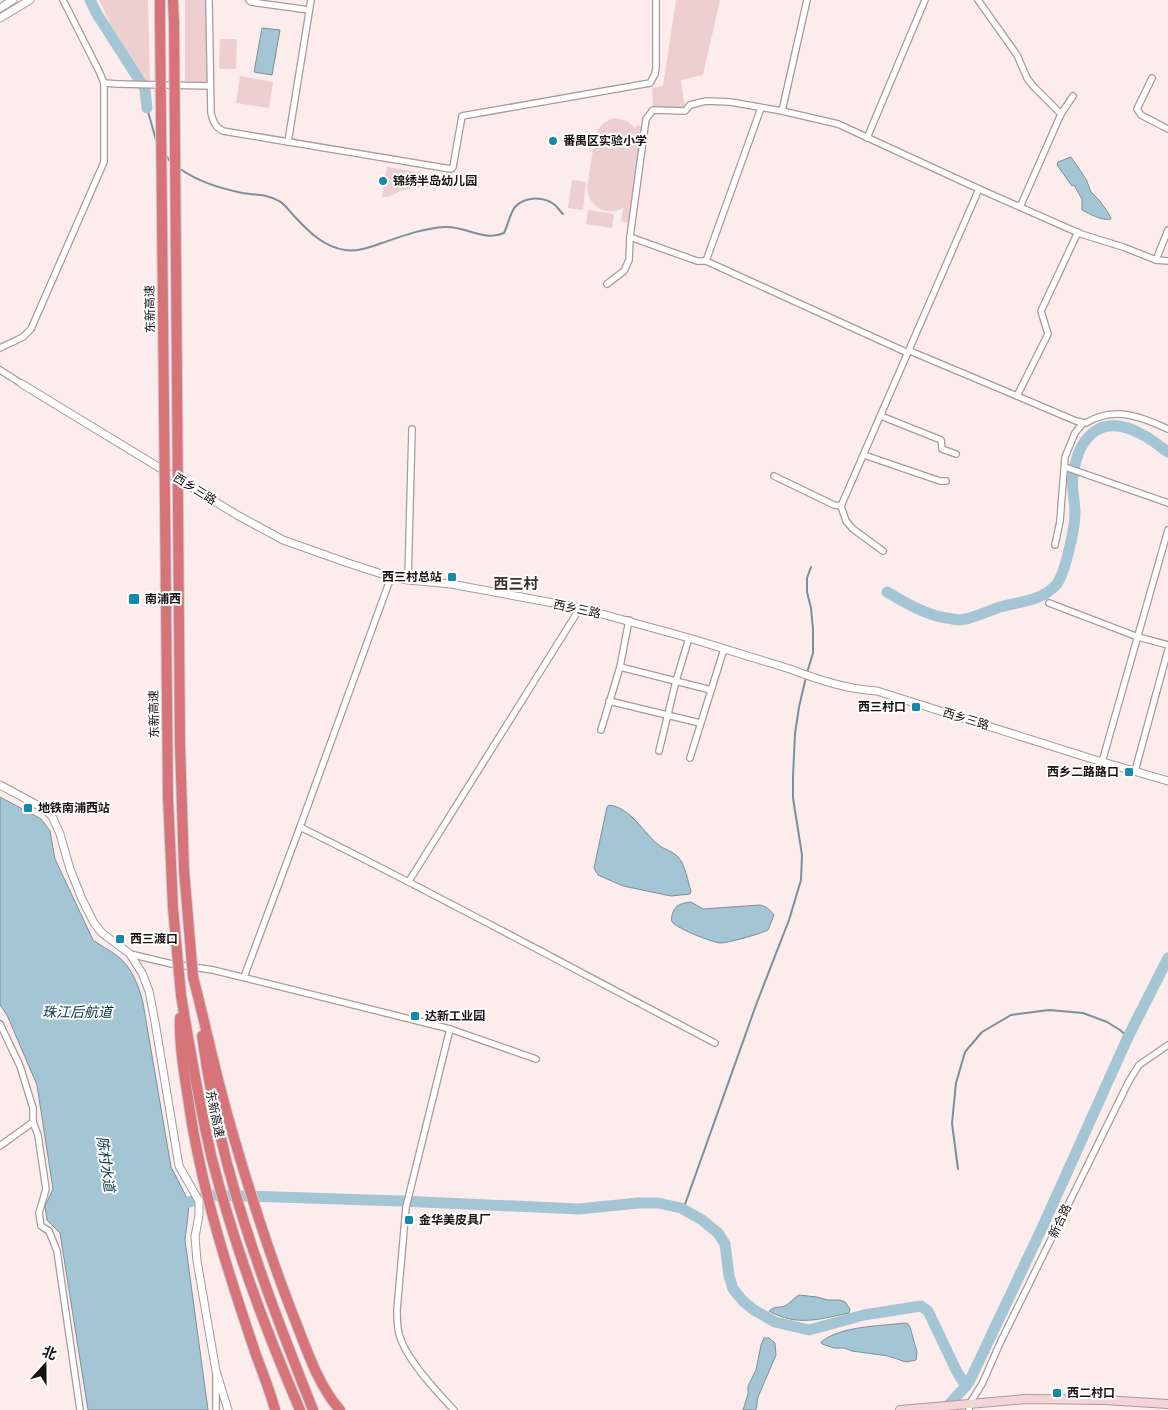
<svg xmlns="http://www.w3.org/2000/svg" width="1168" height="1410" font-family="'Asap Condensed','Noto Sans SC',sans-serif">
<rect width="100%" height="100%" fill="#fdecec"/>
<!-- green -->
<g fill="#edcfcf">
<polygon points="99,0 148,0 150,81 147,81 113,29"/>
<polygon points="185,0 206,0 207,83 185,82"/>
<polygon points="676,0 720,0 703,75 681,80 685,108 653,107 652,88 663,86"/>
<polygon points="220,39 237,39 236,69 219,69"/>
<polygon points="240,76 273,82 269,108 236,103"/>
<path d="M615 118 627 121 636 128 637 125 643 126 628 223 621 221 623 208C606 217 589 207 587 188L595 137C598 127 605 120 615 118Z"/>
<path d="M387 167 442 176 440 187C429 187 415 187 404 190 396 192 391 198 382 197Z"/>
<polygon points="572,180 586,182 583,210 568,208"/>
<polygon points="588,210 614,214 612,228 586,224"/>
</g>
<!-- water -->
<g fill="#a4c5d4" stroke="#7a909a">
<polygon points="262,28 280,30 272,75 254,72"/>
<path d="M1071 157 1086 179 1091 192 1100 201 1109 214 1111 219C1101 221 1090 214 1082 210V199L1074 185 1072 186 1057 165 1058 162Z"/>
<path d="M0 797 41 819 50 831 55 859 93 940C101 946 108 949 116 955 131 965 139 986 143 1003L171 1167 189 1202 188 1216 185 1240 208 1410H88L60 1233 47 1220 45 1206 53 1189 37 1085 7 1015 0 1005Z"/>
<path d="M609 805C632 808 643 833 660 846 666 850 674 852 679 858 685 865 688 882 691 891L690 894 671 896 623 886 598 875 594 868 607 807Z"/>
<path d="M691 902 703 909 760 905C766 906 770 910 774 915L768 930C760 934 728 943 720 943 711 942 679 929 673 923 670 920 672 916 673 912 676 904 683 903 691 902Z"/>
<path d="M799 1295 817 1297 828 1300H840L845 1302 850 1309 849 1313C819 1319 798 1327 769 1311 774 1306 779 1308 785 1306 790 1303 794 1298 799 1295Z"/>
<path d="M905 1323 908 1324 910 1327 917 1352 916 1360 906 1362 888 1356 852 1351 844 1348H834L822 1344 821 1342C840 1326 881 1326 905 1323Z"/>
<polygon points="764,1338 769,1338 775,1343 776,1355 758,1397 756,1410 743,1410 748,1394 748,1386 756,1370 761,1345"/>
</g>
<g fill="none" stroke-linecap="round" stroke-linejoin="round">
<!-- stream -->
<g stroke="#7a909a" stroke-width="2">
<polyline points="147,108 156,140"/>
<polyline points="165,154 171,163"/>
<path d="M179 168C198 182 220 188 242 193 256 195 267 194 279 201 285 204 290 212 295 217 309 232 324 247 345 250 358 252 370 247 382 243 402 236 424 228 445 227 466 226 484 242 504 233 508 225 510 213 515 207 525 196 544 196 555 205 558 208 560 211 563 214"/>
<polyline points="807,673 813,653 813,629 811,608 807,592 807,578 811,567"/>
<polyline points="958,1169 952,1123 956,1083 965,1052 982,1032 1011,1015 1049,1010 1083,1013 1107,1022 1120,1030 1128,1037"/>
<polyline points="683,1210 756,1005 789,920 801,880 802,855 793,798 793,777 795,734 799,707 806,677"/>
</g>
<!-- river -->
<g stroke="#a4c5d4" stroke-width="11">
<polyline points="90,0 97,14 145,89 147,108"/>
<path d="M887 592C906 603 924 614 946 618 950 618 956 620 960 620 974 618 988 611 1000 607 1021 601 1040 602 1056 585 1065 575 1075 527 1075 513 1075 501 1071 487 1073 475 1079 434 1103 412 1143 435 1152 439 1160 447 1168 452"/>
<polyline points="174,1205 189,1202 211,1195 400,1201 579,1209 638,1203 658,1203 681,1208 702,1220 718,1233 725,1244 729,1276 733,1289 743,1301 754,1310 775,1322 809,1330 864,1315 921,1306 928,1311 957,1372 966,1386 971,1378 1042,1228 1128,1037 1168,958"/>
<polyline points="944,1410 966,1386"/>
</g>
<defs>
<g id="minor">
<path d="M209 0 211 113C213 121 215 127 223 131L451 169 453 167 462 116 650 83 655 74 656 68V0"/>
<polyline points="249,0 251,2 309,10"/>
<polyline points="978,0 1017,55 1027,78 1033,86 1061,114"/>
<polyline points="1152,78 1137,109 1141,115 1168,129"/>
<polyline points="104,83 118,84"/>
<polyline points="166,85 210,86"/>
<polyline points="782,111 807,0"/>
<polyline points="867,138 925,0"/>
<polyline points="288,142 311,0"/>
<polyline points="1020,207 1061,114 1073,96"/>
<polyline points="630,237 697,261 706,261 908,353"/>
<polyline points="1156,260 1168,230"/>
<polyline points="706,261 761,108"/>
<polyline points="607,284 624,271 629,260 630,237 646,119 653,110 685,111 690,105 706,101 730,102 782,111 838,124 979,189 1081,234 1123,247 1156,260 1168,261"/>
<polyline points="0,348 23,337 31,329 104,162 104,83 99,71 63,0"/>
<polyline points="910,351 1017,396 1048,334 1041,311 1078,232"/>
<polyline points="0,370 22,384"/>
<path d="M1017 396 1076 421 1086 423C1114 406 1140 416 1168 429"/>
<polyline points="881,416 941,440 942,449 956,454"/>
<polyline points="864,455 940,481 946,481"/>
<polyline points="1065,467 1168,503"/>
<polyline points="774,476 834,505 841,506 979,189"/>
<polyline points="841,506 846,521 853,529 883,551"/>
<polyline points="1055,545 1060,521 1065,457 1075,433 1083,423"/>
<polyline points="408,580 412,429"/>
<polyline points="1049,603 1138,637 1168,645"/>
<polyline points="620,667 711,690"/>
<polyline points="609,701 700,723"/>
<polyline points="601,730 620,667 629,620"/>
<polyline points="659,751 676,681 689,638"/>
<polyline points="690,758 724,649"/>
<polyline points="1102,762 1168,530"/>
<polyline points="1135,771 1168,650"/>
<path d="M300 827C440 896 577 971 715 1043"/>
<polyline points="409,881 580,608"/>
<polyline points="130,954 172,964 213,970 450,1029 536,1059"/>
<polyline points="244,977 300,827 391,577"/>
<polyline points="0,1024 20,1066 33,1108 33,1122 38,1135 46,1189 39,1213 41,1226 49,1231 57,1251 80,1410"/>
<path d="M450 1029 406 1207 397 1310C397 1318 397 1326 399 1334 406 1359 436 1391 454 1410"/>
<polyline points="0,1146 33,1122"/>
<polyline points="216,1376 216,1410"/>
<polyline points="969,1410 970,1403 982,1384 1001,1341 1129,1081 1139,1065 1168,1045"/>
</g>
<g id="tertiary">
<polyline points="0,8 13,0"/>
<polyline points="0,18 30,0"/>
<path d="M22 384 237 515 283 540 348 563 391 577 408 580 451 584 580 608 689 638 790 669C819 680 846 689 877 691L1089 758 1168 781"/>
<polyline points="0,785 43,808 52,816 60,834 70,869 82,899 94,923 102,933 130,954 142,973 149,991 155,1022 179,1166 199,1201 199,1215 195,1237 197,1261 216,1371 228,1410"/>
</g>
<polyline id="secondary" points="900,1410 1026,1399 1105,1400 1168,1404"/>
<g id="motorway">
<polyline points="160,0 160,24"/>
<polyline points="173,0 174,23"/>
<path d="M193 977C205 1023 215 1071 228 1117 247 1184 268 1251 293 1315 306 1347 317 1384 340 1410"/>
<path d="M181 995C190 1050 199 1105 212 1159 234 1245 265 1329 300 1410"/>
<path d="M180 1018C179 1045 184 1072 188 1098 200 1185 227 1269 255 1352 262 1372 270 1390 275 1410"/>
<path d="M202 1036C208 1078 216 1121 227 1163 249 1247 281 1329 313 1410"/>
</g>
</defs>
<!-- minor casing -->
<use href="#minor" stroke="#a99999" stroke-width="8"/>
<!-- tertiary casing -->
<use href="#tertiary" stroke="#a99999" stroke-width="9"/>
<!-- secondary casing -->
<use href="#secondary" stroke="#a99999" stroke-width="10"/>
<!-- motorway casing -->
<use href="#motorway" stroke="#d1d0d0" stroke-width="12"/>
<!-- minor -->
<use href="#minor" stroke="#fff" stroke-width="5.5"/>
<!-- tertiary -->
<use href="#tertiary" stroke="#fff" stroke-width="7"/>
<!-- secondary -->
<use href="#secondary" stroke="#f3d5d7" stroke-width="8"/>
<!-- motorway -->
<use href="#motorway" stroke="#d7747a" stroke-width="10"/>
<defs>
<polyline id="minor-bridge" points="118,84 163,85"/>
<g id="motorway-bridge">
<polyline points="174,23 180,745 184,870 193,977"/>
<polyline points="160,24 168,797 173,908 181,995"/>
</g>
</defs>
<!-- minor-bridge casing -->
<use href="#minor-bridge" stroke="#a99999" stroke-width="8" stroke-linecap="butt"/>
<!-- motorway-bridge casing -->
<use href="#motorway-bridge" stroke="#d1d0d0" stroke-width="12" stroke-linecap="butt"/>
<!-- minor-bridge -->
<use href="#minor-bridge" stroke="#fff" stroke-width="5.5"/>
<!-- motorway-bridge -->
<use href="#motorway-bridge" stroke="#d7747a" stroke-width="10"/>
</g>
<!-- markers -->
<g fill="#1687ad" stroke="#fefefe" stroke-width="2">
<circle cx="553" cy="141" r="5"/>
<circle cx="383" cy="181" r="5"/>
<rect x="447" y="572" width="10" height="10" rx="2.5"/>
<rect x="128" y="593" width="12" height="12" rx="2.5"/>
<rect x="911" y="702" width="10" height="10" rx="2.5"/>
<rect x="1124" y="767" width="10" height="10" rx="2.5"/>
<rect x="23" y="803" width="10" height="10" rx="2.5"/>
<rect x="115" y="934" width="10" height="10" rx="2.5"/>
<rect x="410" y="1011" width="10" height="10" rx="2.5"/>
<rect x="404" y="1215" width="10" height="10" rx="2.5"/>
<rect x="1052" y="1388" width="10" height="10" rx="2.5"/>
</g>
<g text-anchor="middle" stroke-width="4" stroke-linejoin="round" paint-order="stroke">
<!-- poi labels -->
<g font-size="12" font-weight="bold" fill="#191313" stroke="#fefefe" text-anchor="start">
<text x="563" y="145">番禺区实验小学</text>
<text x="393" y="185">锦绣半岛幼儿园</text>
<text x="442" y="581" text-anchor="end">西三村总站</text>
<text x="145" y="603">南浦西</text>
<text x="906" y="711" text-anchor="end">西三村口</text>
<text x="1119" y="776" text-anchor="end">西乡二路路口</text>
<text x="38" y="812">地铁南浦西站</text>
<text x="130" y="943">西三渡口</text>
<text x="425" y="1020">达新工业园</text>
<text x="419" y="1224">金华美皮具厂</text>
<text x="1067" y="1397">西二村口</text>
</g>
<!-- street labels -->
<g font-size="12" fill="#191313" stroke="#fefefe">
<text transform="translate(150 309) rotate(-91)" y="4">东新高速</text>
<text transform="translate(195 489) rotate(32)" y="4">西乡三路</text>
<text transform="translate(577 609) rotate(12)" y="4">西乡三路</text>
<text transform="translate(154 714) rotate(-91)" y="4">东新高速</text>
<text transform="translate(966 719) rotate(17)" y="4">西乡三路</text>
<text transform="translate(215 1114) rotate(78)" y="4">东新高速</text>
<text transform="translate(1060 1221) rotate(-64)" y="4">新合路</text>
</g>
<!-- water labels -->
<g font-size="14" font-style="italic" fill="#003041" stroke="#fefefe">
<text x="77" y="1017">珠江后航道</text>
<text transform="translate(106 1164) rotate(82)" y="5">陈村水道</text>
</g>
<!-- quarter labels -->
<g font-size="15" font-weight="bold" fill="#3d3030" stroke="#fefefe">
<text x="516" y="589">西三村</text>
</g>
</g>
<!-- north arrow -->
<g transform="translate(45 1365) rotate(21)" stroke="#fefefe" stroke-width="4" paint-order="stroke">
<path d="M0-4L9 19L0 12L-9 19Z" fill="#191313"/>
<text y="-8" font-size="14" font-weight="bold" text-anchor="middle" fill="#191313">北</text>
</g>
</svg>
